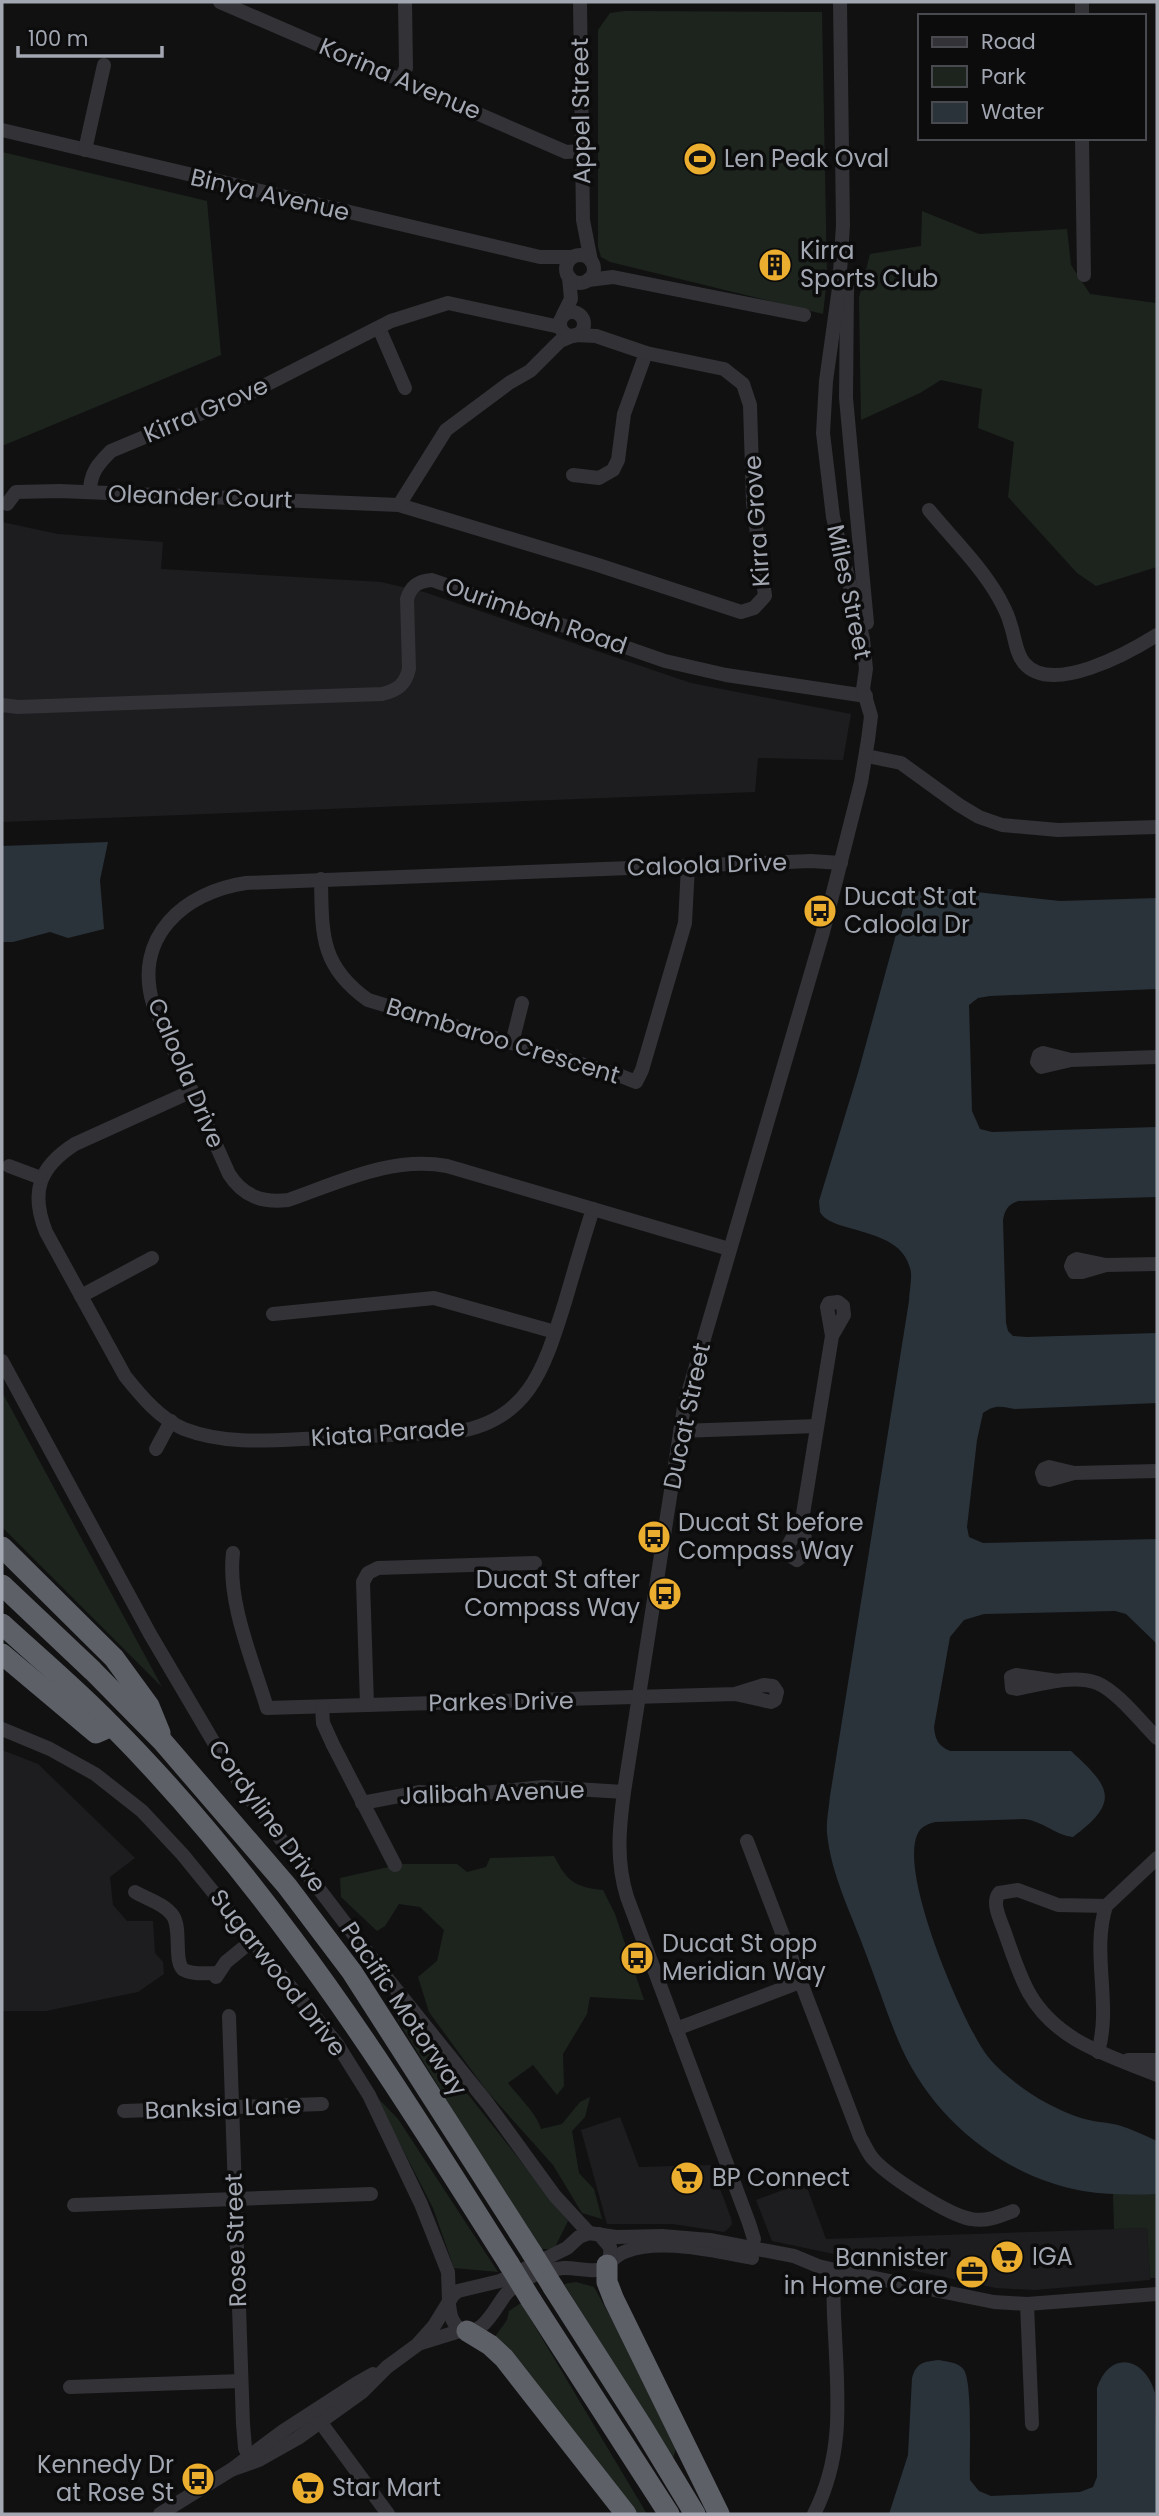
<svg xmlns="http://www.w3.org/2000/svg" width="1159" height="2516" font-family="Poppins,sans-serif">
<rect width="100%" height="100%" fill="#111112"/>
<!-- built -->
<g fill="#1d1d1f">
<polygon points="2,522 58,534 163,542 161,569 381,582 424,592 691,683 851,714 843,760 758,758 755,792 2,822"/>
<polygon points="2,1750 38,1764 135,1858 110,1877 113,1905 127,1921 153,1921 155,1953 163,1962 164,1974 138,1992 46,2011 2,2011"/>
<polygon points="620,2117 639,2167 711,2165 731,2218 732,2224 729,2228 724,2232 673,2224 607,2224 581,2130"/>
<polygon points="805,2182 826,2239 1147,2228 1150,2280 1035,2290 996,2288 772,2241 756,2200"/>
</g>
<!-- green -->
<g fill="#1d241e">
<polygon points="625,11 822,12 827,279 823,314 610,262 601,257 598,247 598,30 610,13"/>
<polygon points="2,152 207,201 221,355 2,446"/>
<polygon points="922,211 979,234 1067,229 1071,265 1090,294 1156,303 1157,305 1157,567 1096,586 1077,573 1008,497 1014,442 978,428 982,389 941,380 920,393 861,420 859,298 870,254 921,246"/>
<polygon points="2,1392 162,1687 2,1527"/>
<path d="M554 1856C567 1881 574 1887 603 1890L615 1914 644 2000 590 1997 587 2014 563 2054 564 2086 557 2095 533 2065 508 2083C519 2097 537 2114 541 2129L562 2124 580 2102 590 2097 585 2117 572 2131 579 2173 594 2189 602 2219 582 2213 553 2165 486 2090 429 2012 418 1977 437 1961 444 1930 420 1907 399 1904 385 1926 377 1931 341 1897 340 1878 402 1864H457L467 1872 486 1867 490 1858Z"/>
<polygon points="385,1999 414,2026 568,2221 554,2249 538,2249"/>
<polygon points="375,2095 398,2119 498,2272 454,2268 433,2208"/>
<polygon points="1113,2194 1157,2194 1157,2278 1150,2278 1147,2228 1114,2229"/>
<polygon points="576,2282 594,2287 632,2356 676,2448 673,2459 564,2284"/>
<polygon points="521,2303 647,2514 637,2514 575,2432 494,2338 507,2320 509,2311"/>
</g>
<!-- water -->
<g fill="#2a333a">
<polygon points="108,842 100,880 104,929 68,938 50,932 13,942 2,942 2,846"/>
<path d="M929 887 1060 901 1157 898V989L990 996 978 998 969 1005 972 1111 980 1129 992 1132 1157 1127V1197L1018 1201C1008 1205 1005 1209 1003 1220L1006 1323 1008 1331 1013 1336 1027 1337 1157 1333V1403L1015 1409C1002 1407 996 1404 983 1413L977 1440 967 1527 969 1537 983 1543 1157 1539V1644L1126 1614 1115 1611 984 1614 964 1620 950 1637 934 1727C935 1739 938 1746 950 1751H1071C1109 1786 1122 1801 1073 1837 1055 1835 1043 1821 1024 1819L935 1822C928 1824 922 1826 918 1833 898 1871 959 2012 982 2048 989 2060 1001 2071 1011 2079 1031 2096 1056 2110 1081 2118 1093 2122 1106 2122 1118 2125 1131 2129 1144 2135 1157 2141V2194C1132 2195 1108 2195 1083 2191 1005 2177 935 2121 902 2049 888 2018 878 1985 866 1954 852 1915 831 1875 827 1833 826 1821 829 1808 830 1796L909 1301C909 1291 913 1277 910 1268 900 1226 831 1234 820 1212 820 1211 819 1202 819 1201L858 1073 904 905 911 895Z"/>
<path d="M939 2360C948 2362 958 2362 964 2370 973 2385 969 2459 970 2480L979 2491 991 2496 1080 2492 1093 2487 1097 2477V2388C1110 2349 1145 2357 1155 2393L1157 2514H889L908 2455 912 2378C917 2362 923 2362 939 2360Z"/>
</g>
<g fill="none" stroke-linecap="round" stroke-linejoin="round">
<!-- minor -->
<g stroke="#323237" stroke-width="14">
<polyline points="220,2 566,152 581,151"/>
<polyline points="580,2 583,220 591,261"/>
<polyline points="1082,2 1082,16"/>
<polyline points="401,79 406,68 405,2"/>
<polyline points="2,130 540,257 572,257"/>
<polyline points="1082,138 1084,275"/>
<polyline points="85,150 104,65"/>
<circle cx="580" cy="269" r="14"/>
<polyline points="588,280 613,277 804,315"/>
<polyline points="847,287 846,398 867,623"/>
<circle cx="572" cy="324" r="12"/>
<polyline points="563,315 571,299 569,277"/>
<polyline points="379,328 405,388"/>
<polyline points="573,475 599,478 613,470 618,460 624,414 646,353"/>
<path d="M90 492C90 473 98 464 111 451L250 393 391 321 448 303 560 327"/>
<polyline points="7,504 16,492 59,491 399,505 598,565 741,612 754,608 765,596 753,503 750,405 743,384 724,369 646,353 596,336 575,335"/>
<polyline points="399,505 446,430 509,383 530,371 560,341 572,336"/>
<path d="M929 510C953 539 981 566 999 598 1003 606 1008 614 1010 623 1015 636 1015 652 1024 663 1052 696 1130 652 1157 635"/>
<path d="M2 705 18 707 382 694C398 690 405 685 409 669L407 599C411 586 418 581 432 580L665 661 726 675 866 696"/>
<polyline points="867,756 901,763 959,805 979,817 1002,825 1058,830 1157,827"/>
<path d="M321 879C322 934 320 966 368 1000L621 1076 636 1082 642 1070 685 923 688 866"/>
<polyline points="512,1043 522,1003"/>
<polyline points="1071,1060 1043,1053 1039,1055 1037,1062 1041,1067 1071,1060 1157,1057"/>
<path d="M192 1091 75 1144C39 1167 30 1192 46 1232L125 1376C141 1396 160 1419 184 1429 228 1446 276 1440 322 1438 366 1436 410 1434 455 1432 530 1421 545 1365 565 1302 574 1271 583 1240 593 1209"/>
<polyline points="9,1166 41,1178"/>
<path d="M729 1249 447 1166C391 1156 340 1182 288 1200 262 1203 243 1196 229 1174L153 1004C133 937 184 892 246 883L811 861 841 863"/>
<polyline points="1106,1265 1082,1272 1074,1272 1071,1266 1073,1261 1077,1259 1106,1265 1157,1264"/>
<polyline points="81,1296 152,1258"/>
<polyline points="273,1314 434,1298 555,1332"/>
<polyline points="2,1361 150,1634 223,1758 251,1800 390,1982 488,2104 555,2196 589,2233"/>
<polyline points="680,1431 817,1426"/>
<polyline points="156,1449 171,1421"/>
<polyline points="1074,1473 1049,1480 1044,1479 1042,1473 1044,1469 1049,1467 1074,1473 1157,1471"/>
<polyline points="802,1520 789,1544 789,1555 797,1560 807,1552 802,1520 832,1336 844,1315 843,1306 838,1302 829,1303 827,1307 832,1336"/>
<path d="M233 1553C227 1602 253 1661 267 1708L735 1694 764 1685 773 1686 777 1692 775 1700 771 1702 735 1694"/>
<path d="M1058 1681 1016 1675 1011 1677 1012 1688 1017 1689C1041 1684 1074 1674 1097 1683 1117 1691 1141 1722 1157 1738"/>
<polyline points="367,1705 363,1582 368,1573 378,1568 535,1563"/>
<polyline points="322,1707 323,1723 333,1745 395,1865"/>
<polyline points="2,1729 50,1749 95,1774 142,1811 183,1855 337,2044 369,2095 421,2204 448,2272 449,2301"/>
<polyline points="362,1803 420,1792 464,1795 543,1787 624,1792"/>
<path d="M747 1841 860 2137C865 2145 868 2154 874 2160 891 2178 948 2215 971 2219 986 2222 1000 2216 1013 2211"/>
<path d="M135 1892C147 1899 165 1904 173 1916 182 1929 173 1963 184 1970 193 1975 209 1973 218 1973"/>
<path d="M1106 1906 1058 1905 1018 1890 999 1893C991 1903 1001 1921 1005 1933 1012 1953 1019 1975 1029 1993 1057 2042 1108 2055 1157 2075"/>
<polyline points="216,1977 226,1962 253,1940"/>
<polyline points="229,2016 243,2424 245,2448 252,2462"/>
<polyline points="676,2029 800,1982"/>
<path d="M1098 2052C1112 2004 1091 1953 1106 1906L1157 1858"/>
<polyline points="1128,2060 1157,2060"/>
<polyline points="124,2111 322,2104"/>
<polyline points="74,2205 371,2194"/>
<path d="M749 2257 754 2239 749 2223 627 1897C616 1861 619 1829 624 1792L684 1407 823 932 861 782 868 740 871 716 863 689 866 669 863 639 833 517 823 433 826 381 839 288 843 225 840 2"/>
<path d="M609 2263C614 2258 620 2253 627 2251 660 2238 718 2251 752 2258"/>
<path d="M449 2304C450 2313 451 2322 459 2328 480 2343 496 2306 506 2294 512 2287 519 2283 528 2278 538 2273 551 2269 564 2268 584 2267 613 2282 610 2247L599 2234"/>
<polyline points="1027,2304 1032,2424"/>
<polyline points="421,2343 463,2330"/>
<polyline points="70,2387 241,2381"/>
<polyline points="322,2415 321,2423 388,2514"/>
<polyline points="231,2470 259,2460 298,2438 362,2392 387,2367 417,2345 434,2326 453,2295 458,2291 500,2281 567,2248 579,2237 589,2233 616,2237 662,2236 710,2240 794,2256 818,2266 835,2270 994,2302 1027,2304 1157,2294"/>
<polyline points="160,2514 231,2470 283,2431 357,2383 373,2374"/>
<path d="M814 2514C844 2455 838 2399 835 2335 834 2313 832 2291 835 2270"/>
</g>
<!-- highway -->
<g stroke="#5e6068" stroke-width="21">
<polyline points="2,1547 114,1658 149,1706 160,1733"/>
<polyline points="2,1585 93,1671 163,1742 287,1886 352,1972 532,2253"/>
<path d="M2 1624C38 1657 76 1689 110 1724 176 1790 237 1864 292 1938 370 2042 439 2154 509 2264"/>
<polyline points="2,1654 96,1733 112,1726"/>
<polyline points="607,2265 607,2282 614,2300 719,2514"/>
<polyline points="553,2287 643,2428 695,2514"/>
<polyline points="531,2300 669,2514"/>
<polyline points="467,2331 490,2345 504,2358 626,2514"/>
</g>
<!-- highway-bridge -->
<g stroke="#5e6068" stroke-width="21">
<polyline points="532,2253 553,2287"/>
<polyline points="509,2264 531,2300"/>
</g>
</g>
<!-- icons -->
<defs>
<symbol id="stadium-disc" viewBox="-11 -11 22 22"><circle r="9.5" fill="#ecae2e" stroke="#0c0c0d"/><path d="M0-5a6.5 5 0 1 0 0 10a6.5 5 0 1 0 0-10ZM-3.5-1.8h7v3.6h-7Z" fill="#111"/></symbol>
<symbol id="building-disc" viewBox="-11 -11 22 22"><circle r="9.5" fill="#ecae2e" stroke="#0c0c0d"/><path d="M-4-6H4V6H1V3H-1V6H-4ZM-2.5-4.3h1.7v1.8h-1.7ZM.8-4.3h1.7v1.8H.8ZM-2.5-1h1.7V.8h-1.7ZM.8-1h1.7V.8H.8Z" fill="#111"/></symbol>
<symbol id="bus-disc" viewBox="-11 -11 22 22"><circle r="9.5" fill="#ecae2e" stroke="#0c0c0d"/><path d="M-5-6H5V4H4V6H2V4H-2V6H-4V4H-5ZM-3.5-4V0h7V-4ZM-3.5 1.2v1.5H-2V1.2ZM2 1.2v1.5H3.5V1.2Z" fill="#111"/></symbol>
<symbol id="supermarket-disc" viewBox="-11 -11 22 22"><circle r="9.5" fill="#ecae2e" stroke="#0c0c0d"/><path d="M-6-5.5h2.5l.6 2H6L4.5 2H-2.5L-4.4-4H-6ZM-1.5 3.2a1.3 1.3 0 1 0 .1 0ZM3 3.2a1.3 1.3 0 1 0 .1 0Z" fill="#111"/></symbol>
<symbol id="office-disc" viewBox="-11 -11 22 22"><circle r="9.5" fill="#ecae2e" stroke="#0c0c0d"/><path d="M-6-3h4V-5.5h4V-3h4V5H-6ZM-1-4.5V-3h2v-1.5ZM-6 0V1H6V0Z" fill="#111"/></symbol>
</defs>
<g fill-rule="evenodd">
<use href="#stadium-disc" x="681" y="140" width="38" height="38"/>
<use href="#building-disc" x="756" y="246" width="38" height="38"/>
<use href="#bus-disc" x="801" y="892" width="38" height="38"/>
<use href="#bus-disc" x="635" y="1518" width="38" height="38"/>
<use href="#bus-disc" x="646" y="1575" width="38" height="38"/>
<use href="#bus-disc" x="618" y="1939" width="38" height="38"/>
<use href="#supermarket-disc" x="668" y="2159" width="38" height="38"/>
<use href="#supermarket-disc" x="988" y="2238" width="38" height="38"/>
<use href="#office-disc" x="953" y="2253" width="38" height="38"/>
<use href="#bus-disc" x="179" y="2460" width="38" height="38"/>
<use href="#supermarket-disc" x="289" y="2469" width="38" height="38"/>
</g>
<g text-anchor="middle" stroke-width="7" stroke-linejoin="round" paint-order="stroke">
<!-- street labels -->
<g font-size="24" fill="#a2a7b2" stroke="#0c0c0d">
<text transform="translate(400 79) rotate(23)" y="8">Korina Avenue</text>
<text transform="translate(581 111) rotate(-91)" y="8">Appel Street</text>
<text transform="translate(270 195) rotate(13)" y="8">Binya Avenue</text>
<text transform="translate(206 410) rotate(-23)" y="8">Kirra Grove</text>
<text transform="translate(200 497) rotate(2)" y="8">Oleander Court</text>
<text transform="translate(757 521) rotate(-94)" y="8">Kirra Grove</text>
<text transform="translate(849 592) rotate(78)" y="8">Miles Street</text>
<text transform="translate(536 616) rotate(19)" y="8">Ourimbah Road</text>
<text transform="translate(707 865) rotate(-2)" y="8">Caloola Drive</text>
<text transform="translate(503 1041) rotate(17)" y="8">Bambaroo Crescent</text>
<text transform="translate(186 1073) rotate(67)" y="8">Caloola Drive</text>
<text transform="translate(687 1416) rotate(-78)" y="8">Ducat Street</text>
<text transform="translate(388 1433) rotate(-4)" y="8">Kiata Parade</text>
<text transform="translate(501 1702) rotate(-1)" y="8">Parkes Drive</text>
<text transform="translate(492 1793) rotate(-2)" y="8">Jalibah Avenue</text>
<text transform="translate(267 1816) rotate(54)" y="8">Cordyline Drive</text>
<text transform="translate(278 1973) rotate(52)" y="8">Sugarwood Drive</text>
<text transform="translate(404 2009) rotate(56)" y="8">Pacific Motorway</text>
<text transform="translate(223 2108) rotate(-2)" y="8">Banksia Lane</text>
<text transform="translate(236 2240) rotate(-92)" y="8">Rose Street</text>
</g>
<!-- poi labels -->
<g font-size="24" fill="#a2a7b2" stroke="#0c0c0d" text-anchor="start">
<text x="724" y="167">Len Peak Oval</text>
<text x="800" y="259">Kirra<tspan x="800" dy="28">Sports Club</tspan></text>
<text x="844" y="905">Ducat St at<tspan x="844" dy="28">Caloola Dr</tspan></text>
<text x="678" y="1531">Ducat St before<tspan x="678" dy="28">Compass Way</tspan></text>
<text x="640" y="1588" text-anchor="end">Ducat St after<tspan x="640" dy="28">Compass Way</tspan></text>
<text x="662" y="1952">Ducat St opp<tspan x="662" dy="28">Meridian Way</tspan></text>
<text x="712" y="2186">BP Connect</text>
<text x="1032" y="2265">IGA</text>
<text x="948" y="2266" text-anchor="end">Bannister<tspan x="948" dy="28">in Home Care</tspan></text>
<text x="174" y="2473" text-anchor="end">Kennedy Dr<tspan x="174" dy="28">at Rose St</tspan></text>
<text x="332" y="2496">Star Mart</text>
</g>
</g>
<!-- border -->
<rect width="1159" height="2516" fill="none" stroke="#a2a7b2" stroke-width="7"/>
<!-- legend -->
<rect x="918" y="14" width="228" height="126" fill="#0c0c0d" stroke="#484a4f" stroke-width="2"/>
<rect x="932" y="37" width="35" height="10" fill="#323237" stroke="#484a4f" stroke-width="2"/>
<text x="981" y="49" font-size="21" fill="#a2a7b2">Road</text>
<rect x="932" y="66" width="35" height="21" fill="#1d241e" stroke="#484a4f" stroke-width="2"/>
<text x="981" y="84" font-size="21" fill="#a2a7b2">Park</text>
<rect x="932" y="102" width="35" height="21" fill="#2a333a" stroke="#484a4f" stroke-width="2"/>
<text x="981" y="119" font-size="21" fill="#a2a7b2">Water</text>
<!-- scale -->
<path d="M18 46v10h144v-10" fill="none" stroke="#a2a7b2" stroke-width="3.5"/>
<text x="28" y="46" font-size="21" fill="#a2a7b2" stroke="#0c0c0d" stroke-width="5" paint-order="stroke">100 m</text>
</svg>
